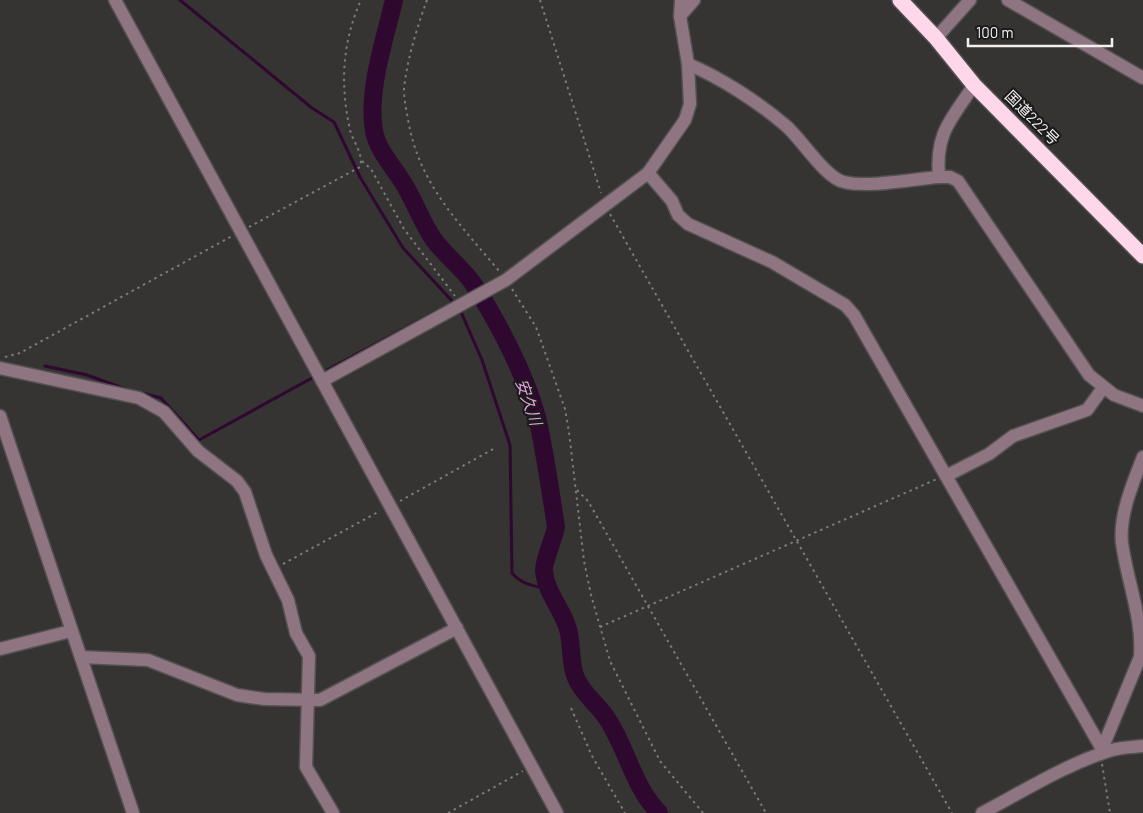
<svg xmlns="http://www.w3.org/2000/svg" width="1143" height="813" font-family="Barlow,'Noto Sans JP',sans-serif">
<rect width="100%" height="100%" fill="#363333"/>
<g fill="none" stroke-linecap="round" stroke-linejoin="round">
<!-- stream -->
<g stroke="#2f082f" stroke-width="3">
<polyline points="180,0 312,108 334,122 360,177 403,248 453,302 451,303"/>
<path d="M461 312 482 360 510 445 512 573C521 584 534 586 547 589"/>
<polyline points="45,366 87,375 131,391"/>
<polyline points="327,370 437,311"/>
<polyline points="142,393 161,398 199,440 312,378"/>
</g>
<!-- river -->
<path stroke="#2f082f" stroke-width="18" d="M394 0C385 39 367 91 374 131 378 152 395 168 405 186 416 204 422 223 434 240 445 255 461 267 472 282 498 321 529 381 539 426 546 460 551 494 556 527 554 538 543 563 544 571 546 592 560 606 567 626 573 642 569 662 576 678 583 695 599 705 608 720 628 751 633 786 659 813"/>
<defs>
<g id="minor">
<polyline points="115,0 557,813"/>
<polyline points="1008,0 1143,78"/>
<polyline points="680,16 694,0"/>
<polyline points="936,38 970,0"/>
<path d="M688 64C721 78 758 102 785 125 801 138 825 178 844 182 868 188 913 179 939 177H950L958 181 1089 375 1114 395 1143 406"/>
<polyline points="648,173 672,201 678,215 688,224 772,262 845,305 854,315 1102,749"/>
<path d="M939 177C935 133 951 120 974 85"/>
<polyline points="0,368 139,398 164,412 198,451 237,481 245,492 266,555 288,600 296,633 309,656 306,767 333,813"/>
<polyline points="322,381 506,280 648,173 685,120 690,104 688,64 680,16 681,0"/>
<polyline points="0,416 133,813"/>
<polyline points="946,476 989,454 1013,436 1087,410 1103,388"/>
<polyline points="0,649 71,631"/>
<polyline points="81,657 148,660 237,695 264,699 320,700 457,628"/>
<path d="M1100 754 1140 657C1143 618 1127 581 1122 543 1119 515 1133 483 1143 457"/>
<path d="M982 813C1024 791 1066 764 1112 750 1122 747 1133 747 1143 746"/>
</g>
<polyline id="highway" points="900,0 936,38 974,85 1143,256"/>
</defs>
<!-- minor casing -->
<use href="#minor" stroke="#545151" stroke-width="15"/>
<!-- highway casing -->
<use href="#highway" stroke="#545151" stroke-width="18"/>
<!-- path -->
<g stroke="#7d7a7b" stroke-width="2" stroke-dasharray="2.5 4" stroke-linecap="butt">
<path d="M427 0C417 28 407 59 404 89 404 99 406 109 408 119 418 183 459 223 499 271"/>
<polyline points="540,0 601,193"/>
<polyline points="362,161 371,169 404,229 455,296"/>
<polyline points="610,214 952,813"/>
<path d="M249 227 360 167C364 154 353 142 350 130 340 84 342 43 361 0"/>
<polyline points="512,289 536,327 565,409 569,432 584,561 591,595 610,661 660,761 703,813"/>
<polyline points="5,357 20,353 232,236"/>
<polyline points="577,490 588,501 766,813"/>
<polyline points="400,501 495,448"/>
<polyline points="283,564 380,511"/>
<polyline points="600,627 937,479"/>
<polyline points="571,708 592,756 625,813"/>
<polyline points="1102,764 1110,813"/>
<polyline points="448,813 523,771"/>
</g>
<!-- minor -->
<use href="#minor" stroke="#8f7582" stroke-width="12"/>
<!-- highway -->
<use href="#highway" stroke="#fed7eb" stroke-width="15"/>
</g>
<g text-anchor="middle" stroke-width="4.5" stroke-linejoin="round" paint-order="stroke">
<!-- street labels -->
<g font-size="15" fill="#f2eff0" stroke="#1c1b1b">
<text transform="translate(1032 118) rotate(45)" y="5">国道222号</text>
</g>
<!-- water labels -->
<g font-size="16" font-style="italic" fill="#e6a3e3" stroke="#1c1b1b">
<text transform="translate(529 402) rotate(71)" y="6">安久川</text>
</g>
</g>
<!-- scale -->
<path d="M968 38v8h144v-8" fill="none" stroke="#f2eff0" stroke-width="2.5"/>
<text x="976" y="38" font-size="15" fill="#f2eff0" stroke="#1c1b1b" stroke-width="4" paint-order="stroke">100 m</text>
</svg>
